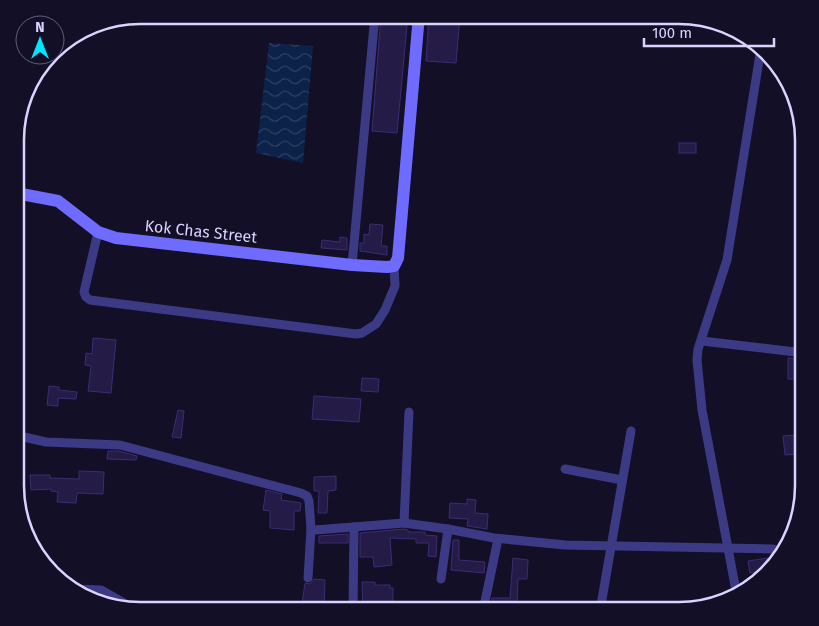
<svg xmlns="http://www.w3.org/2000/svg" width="819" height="626" font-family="'Fira Sans',sans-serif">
<defs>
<pattern id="water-waves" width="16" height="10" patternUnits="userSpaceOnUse" patternTransform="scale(1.25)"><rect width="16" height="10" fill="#0c2248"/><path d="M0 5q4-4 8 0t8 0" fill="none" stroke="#2f4163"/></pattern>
</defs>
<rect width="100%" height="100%" fill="#130f26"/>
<!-- water -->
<polygon fill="url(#water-waves)" points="269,43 313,46 303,163 256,153"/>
<!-- building -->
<g fill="#241b47" stroke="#3b2d73">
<polygon points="381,15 408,15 397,133 372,131"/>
<polygon points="429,15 460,15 456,63 426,61"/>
<rect x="679" y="143" width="17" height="10"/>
<polygon points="370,224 383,225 381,246 387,246 387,255 360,251 360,243 364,243 364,234 369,235"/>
<polygon points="340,237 347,238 347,250 321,248 322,240 340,242"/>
<polygon points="93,338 116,340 111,393 88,391 91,366 85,365 86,353 92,354"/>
<polygon points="788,358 801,359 801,364 804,364 804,379 788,379"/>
<polygon points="362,378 379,379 378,392 361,391"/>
<polygon points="49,386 59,387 59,390 77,392 76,399 58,398 58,406 47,405"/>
<polygon points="314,396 361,399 359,422 312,419"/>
<polygon points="178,410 184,411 181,438 172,437"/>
<polygon points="796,435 798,454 785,455 783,436"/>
<polygon points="108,451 119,451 137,456 136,460 107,459"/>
<polygon points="79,471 104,472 103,494 77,493 76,503 57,502 58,492 51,491 51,489 31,490 30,475 50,475 50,478 79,479"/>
<polygon points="336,476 336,490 328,491 327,513 318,513 319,491 314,491 314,477"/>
<polygon points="266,490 282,494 281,500 301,503 300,511 294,511 294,530 270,528 270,511 263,510"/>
<polygon points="467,499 476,500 475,513 488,514 487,529 467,526 468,519 449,518 450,503 467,504"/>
<polygon points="404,529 408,530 408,532 425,532 425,535 437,536 436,557 428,556 429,543 416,543 416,539 390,538 392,565 374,567 373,557 360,557 360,533"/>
<polygon points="348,534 348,543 319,543 319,536"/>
<polygon points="453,540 459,540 459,560 485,562 484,573 451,570"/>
<polygon points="513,558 528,560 527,579 518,579 517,605 491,606 492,598 510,598"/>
<polygon points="768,558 769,572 762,577 762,571 750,573 748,561"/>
<polygon points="314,579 325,580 324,611 301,610 305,583 310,584"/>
<polygon points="362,582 375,582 375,585 390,585 390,588 393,588 393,602 372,602 371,611 363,611"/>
</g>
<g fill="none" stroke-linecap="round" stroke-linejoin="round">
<!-- street -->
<g stroke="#3d3a85" stroke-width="9">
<polyline points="16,204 20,194"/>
<polyline points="98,232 84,292 86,297 90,300 356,334 362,333 376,324 385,310 395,286 394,266"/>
<polyline points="352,265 375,15"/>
<polyline points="702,341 804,353"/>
<polyline points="15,435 46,442 120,445 301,493 307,496 309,501 311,529 315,530 404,523 448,529 494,538 565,545 773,549 784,552"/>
<polyline points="565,469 622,480"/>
<polyline points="404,523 409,412"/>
<polyline points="308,578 311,529"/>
<polyline points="441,579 448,529"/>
<polyline points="72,589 101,590 138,611"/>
<polyline points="737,596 702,410 697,360 698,349 727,260 760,54 760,45"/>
<polyline points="353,611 354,527"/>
<polyline points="483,611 498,539"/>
<polyline points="600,611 631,431"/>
</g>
<!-- secondary -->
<polyline stroke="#6f6bff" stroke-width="12" points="16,193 58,201 98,232 116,238 352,265 387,267 394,266 398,258 419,15"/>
</g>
<g text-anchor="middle" stroke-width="4.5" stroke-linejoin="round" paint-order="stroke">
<!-- street labels -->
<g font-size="16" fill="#d9d4ff" stroke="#130f26">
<text transform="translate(201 231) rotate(6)" y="6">Kok Chas Street</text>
</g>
</g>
<!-- crop -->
<path d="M0 0H819V626H0ZM140 24H679A116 116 0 0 1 795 140V486A116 116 0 0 1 679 602H140A116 116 0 0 1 24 486V140A116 116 0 0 1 140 24Z" fill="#130f26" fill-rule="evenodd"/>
<path fill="none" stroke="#d9d4ff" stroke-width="2.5" d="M140 24H679A116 116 0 0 1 795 140V486A116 116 0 0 1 679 602H140A116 116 0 0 1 24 486V140A116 116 0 0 1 140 24Z"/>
<!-- north arrow -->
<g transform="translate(40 40)"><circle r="24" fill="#130f26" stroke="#625e7d"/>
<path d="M0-4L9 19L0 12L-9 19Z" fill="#00e5ff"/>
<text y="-8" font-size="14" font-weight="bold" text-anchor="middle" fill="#d9d4ff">N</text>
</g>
<!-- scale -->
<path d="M644 38v8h130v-8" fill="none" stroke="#d9d4ff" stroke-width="2.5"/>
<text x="652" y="38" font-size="15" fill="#d9d4ff" stroke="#130f26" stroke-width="4" paint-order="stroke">100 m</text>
</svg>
